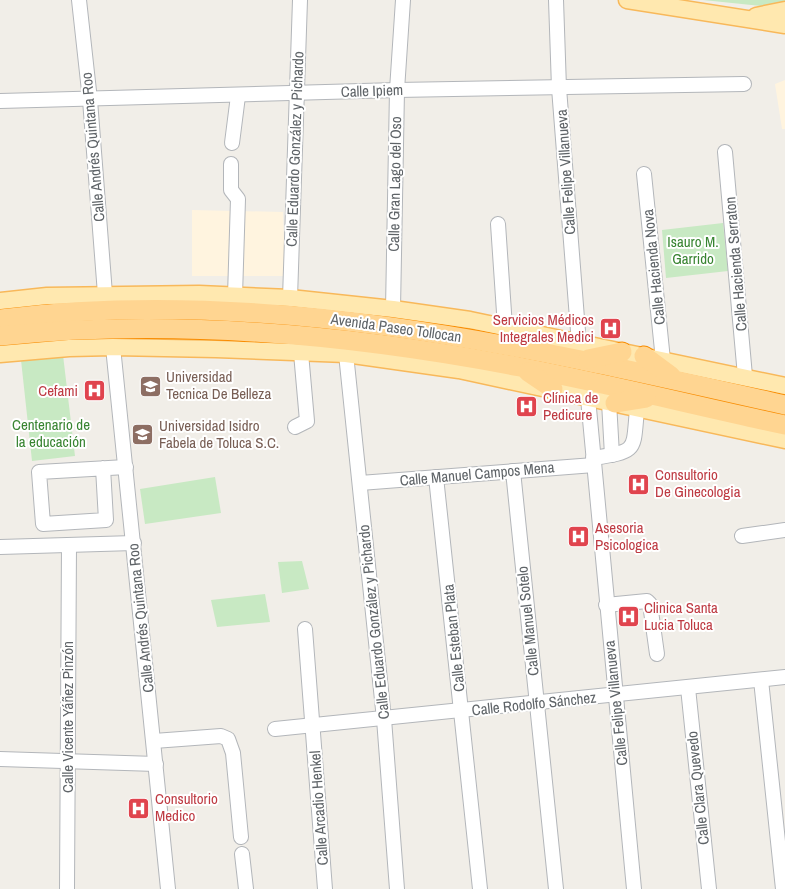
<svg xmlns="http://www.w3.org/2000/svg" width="785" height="889" font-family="'Archivo Narrow',sans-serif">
<rect width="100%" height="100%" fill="#f1eee8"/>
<!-- commercial -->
<g fill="#fff4df">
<polygon points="785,80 785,129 782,129 775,84"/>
<polygon points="192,210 283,212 285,276 192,276"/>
</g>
<!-- green -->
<g fill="#c8e9c3">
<polygon points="703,0 785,0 785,2 761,6"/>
<polygon points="723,223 728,271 666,278 662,230"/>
<polygon points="63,355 75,456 32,461 21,360"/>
<polygon points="215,477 221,513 145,524 140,489"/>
<polygon points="302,561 309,589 282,593 278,562"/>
<polygon points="265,594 270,622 217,627 211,600"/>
</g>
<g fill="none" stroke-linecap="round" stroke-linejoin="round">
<defs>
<g id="minor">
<polyline points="79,0 90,100 105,294"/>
<polyline points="556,0 559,88 579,344"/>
<polyline points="0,101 397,90 744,84"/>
<polyline points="232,143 238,96"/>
<polyline points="725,152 745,376"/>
<polyline points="231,164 231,190 238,199 235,296"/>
<polyline points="644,174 663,360"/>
<polyline points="498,224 505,327"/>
<polyline points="290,298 300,0"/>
<polyline points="393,309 397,90 403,0"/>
<polyline points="113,347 168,889"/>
<polyline points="346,354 384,719 397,889"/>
<polyline points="588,398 634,889"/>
<polyline points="609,402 612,455"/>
<polyline points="295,427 307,421 301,353"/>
<path d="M593 458C638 451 633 452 637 409"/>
<polyline points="103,468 106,520 43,524 39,472 126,467"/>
<polyline points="513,471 556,889"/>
<polyline points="436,477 480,889"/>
<polyline points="360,483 594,465"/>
<polyline points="742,536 785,530"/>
<polyline points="0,547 134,543"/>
<polyline points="606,605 647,601 650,604 657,654"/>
<polyline points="305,629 325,889"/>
<polyline points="761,680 783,889"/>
<polyline points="688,688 709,889"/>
<polyline points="275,729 785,677"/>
<polyline points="154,741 221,736 228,739 233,753 241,837"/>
<polyline points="0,759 156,764"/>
<polyline points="242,854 246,889"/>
<polyline points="67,889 69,545"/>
</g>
<g id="major">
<polyline points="627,0 785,25"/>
<polyline points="756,16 785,10"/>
<polyline points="0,301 47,296 199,294 290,298 393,309 470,320 785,386"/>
<polyline points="0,354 69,348 113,347 216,349 346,354 459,370 785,440"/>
</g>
<g id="highway">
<path d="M0 319C264 285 529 347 785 405"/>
<path d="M0 336C170 318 353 335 520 367 609 384 697 406 785 425"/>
<polyline points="644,356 671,376"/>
<polyline points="588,359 622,352"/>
<polyline points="528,372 553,389"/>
<polyline points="615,403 646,398"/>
</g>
</defs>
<!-- minor casing -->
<use href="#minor" stroke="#b3b6ba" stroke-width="16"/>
<!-- major casing -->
<use href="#major" stroke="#f8b85a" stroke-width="19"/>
<!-- highway casing -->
<use href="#highway" stroke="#f98c00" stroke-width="21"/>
<!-- minor -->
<use href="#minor" stroke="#fff" stroke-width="14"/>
<!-- major -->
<use href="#major" stroke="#ffe8af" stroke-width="16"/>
<!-- highway -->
<use href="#highway" stroke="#ffd591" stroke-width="19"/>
</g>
<!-- icons -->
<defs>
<symbol id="hospital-square" viewBox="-11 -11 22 22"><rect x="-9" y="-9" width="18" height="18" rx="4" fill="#e0444e" stroke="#fff"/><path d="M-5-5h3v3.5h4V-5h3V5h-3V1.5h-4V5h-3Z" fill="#fff"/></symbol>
<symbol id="university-square" viewBox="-11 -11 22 22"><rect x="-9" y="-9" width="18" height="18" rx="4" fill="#8d6e63" stroke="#fff"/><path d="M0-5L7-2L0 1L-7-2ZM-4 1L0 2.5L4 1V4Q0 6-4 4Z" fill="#fff"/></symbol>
</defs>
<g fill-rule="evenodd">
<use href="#hospital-square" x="598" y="316" width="25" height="25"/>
<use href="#university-square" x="138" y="374" width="25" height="25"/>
<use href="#hospital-square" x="82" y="378" width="25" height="25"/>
<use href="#hospital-square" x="514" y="394" width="25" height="25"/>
<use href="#university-square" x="130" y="422" width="25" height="25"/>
<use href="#hospital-square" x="626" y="472" width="25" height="25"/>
<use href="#hospital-square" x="566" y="524" width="25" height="25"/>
<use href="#hospital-square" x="616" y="604" width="25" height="25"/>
<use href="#hospital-square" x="126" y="796" width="25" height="25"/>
</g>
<g text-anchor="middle" stroke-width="4" stroke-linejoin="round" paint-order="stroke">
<!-- street labels -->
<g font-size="15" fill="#5f6468" stroke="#fff">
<text transform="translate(372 91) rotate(-2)" y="5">Calle Ipiem</text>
<text transform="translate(93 147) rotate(-95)" y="5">Calle Andrés Quintana Roo</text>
<text transform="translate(295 149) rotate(-88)" y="5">Calle Eduardo González y Pichardo</text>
<text transform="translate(566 172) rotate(-94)" y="5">Calle Felipe Villanueva</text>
<text transform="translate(395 184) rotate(-89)" y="5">Calle Gran Lago del Oso</text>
<text transform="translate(736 264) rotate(-95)" y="5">Calle Hacienda Serraton</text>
<text transform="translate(654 267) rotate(-96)" y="5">Calle Hacienda Nova</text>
<text transform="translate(396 328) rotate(8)" y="5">Avenida Paseo Tollocan</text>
<text transform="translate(477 474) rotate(-5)" y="5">Calle Manuel Campos Mena</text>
<text transform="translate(141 618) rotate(-96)" y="5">Calle Andrés Quintana Roo</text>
<text transform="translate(528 621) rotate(-96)" y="5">Calle Manuel Sotelo</text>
<text transform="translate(374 622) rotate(-96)" y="5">Calle Eduardo González y Pichardo</text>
<text transform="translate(454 638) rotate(-96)" y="5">Calle Esteban Plata</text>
<text transform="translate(616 703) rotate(-96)" y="5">Calle Felipe Villanueva</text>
<text transform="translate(534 704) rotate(-6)" y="5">Calle Rodolfo Sánchez</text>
<text transform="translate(68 717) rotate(-90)" y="5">Calle Vicente Yáñez Pinzón</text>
<text transform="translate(698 788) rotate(-96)" y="5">Calle Clara Quevedo</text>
<text transform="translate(319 808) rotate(-94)" y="5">Calle Arcadio Henkel</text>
</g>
<!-- park labels -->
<g font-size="15" fill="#388431" stroke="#fff">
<text x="693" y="247">Isauro M.<tspan x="693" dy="17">Garrido</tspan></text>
<text x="51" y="430">Centenario de<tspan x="51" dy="17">la educación</tspan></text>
</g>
<!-- health labels -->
<g font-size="15" fill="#be3a42" stroke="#fff" text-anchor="start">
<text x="594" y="325" text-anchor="end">Servicios Médicos<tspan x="594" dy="17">Integrales Medici</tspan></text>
<text x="78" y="396" text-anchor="end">Cefami</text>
<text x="543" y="403">Clínica de<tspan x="543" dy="17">Pedicure</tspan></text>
<text x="655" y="480">Consultorio<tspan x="655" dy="17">De Ginecologia</tspan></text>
<text x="595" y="533">Asesoria<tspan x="595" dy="17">Psicologica</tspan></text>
<text x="644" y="613">Clinica Santa<tspan x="644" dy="17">Lucia Toluca</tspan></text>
<text x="155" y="804">Consultorio<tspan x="155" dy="17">Medico</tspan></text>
</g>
<!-- education labels -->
<g font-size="15" fill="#785e54" stroke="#fff" text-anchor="start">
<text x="166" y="382">Universidad<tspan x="166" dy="17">Tecnica De Belleza</tspan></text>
<text x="159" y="431">Universidad Isidro<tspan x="159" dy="17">Fabela de Toluca S.C.</tspan></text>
</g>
</g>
</svg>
